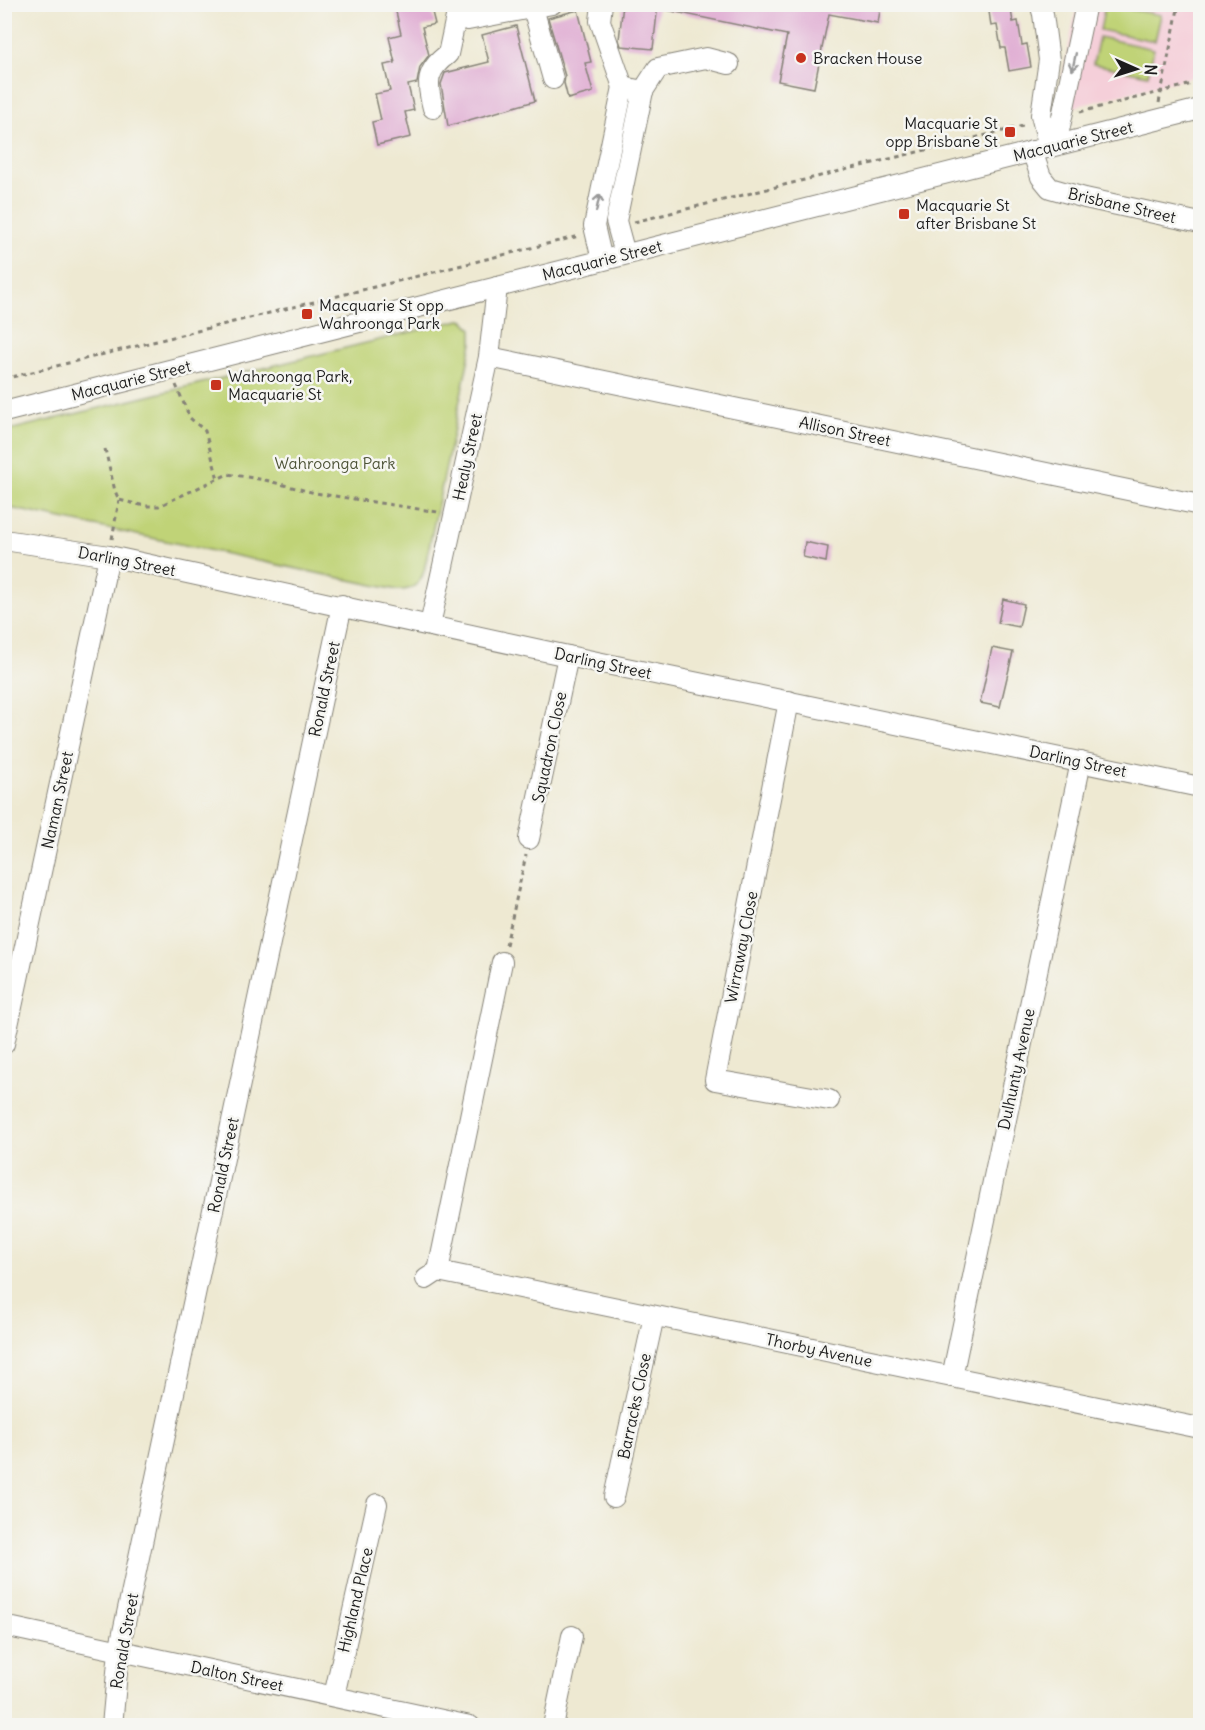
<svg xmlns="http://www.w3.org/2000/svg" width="1205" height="1730" font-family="Delius,sans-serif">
<rect width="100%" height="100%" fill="#f6f6f2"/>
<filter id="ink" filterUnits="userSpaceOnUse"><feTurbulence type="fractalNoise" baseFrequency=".0167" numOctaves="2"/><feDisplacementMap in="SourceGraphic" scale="12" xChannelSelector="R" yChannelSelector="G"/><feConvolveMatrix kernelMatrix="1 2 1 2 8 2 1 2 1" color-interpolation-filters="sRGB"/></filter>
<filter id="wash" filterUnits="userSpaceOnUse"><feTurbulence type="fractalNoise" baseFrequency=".008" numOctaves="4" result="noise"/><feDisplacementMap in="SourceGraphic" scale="24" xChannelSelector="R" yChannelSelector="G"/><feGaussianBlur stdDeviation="1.35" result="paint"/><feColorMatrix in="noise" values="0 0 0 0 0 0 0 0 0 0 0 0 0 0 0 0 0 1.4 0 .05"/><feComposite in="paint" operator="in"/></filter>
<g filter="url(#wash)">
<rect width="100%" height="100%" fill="#eee9d2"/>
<!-- built -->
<polygon fill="#f5cfd9" points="1077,5 1200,5 1200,75 1055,112"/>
<!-- green -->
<g fill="#c0d377" stroke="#6e784a" stroke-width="1.5">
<polygon points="1105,5 1161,15 1155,41 1100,30"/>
<polygon points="1099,37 1154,49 1148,75 1093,64"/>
<path d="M460 320 465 321 472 329V343L424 571C420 585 411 591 397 590L5 507V431Z"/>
</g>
<g id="blocks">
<!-- building -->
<g fill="#e0add3">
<polygon points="408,4 430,4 435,24 422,27 429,55 420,67 417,83 408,85 414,110 405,112 411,137 377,145 372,122 381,120 375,94 390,91 384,65 395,63 389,37 401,34 395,7"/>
<polygon points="623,4 658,4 653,49 621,46 619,40"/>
<polygon points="667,4 881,4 878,23 829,14 814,88 778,81 787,35 666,10"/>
<polygon points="988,4 1010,4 1013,22 1018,21 1022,45 1027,44 1031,67 1009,71 1005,48 1001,48 997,25 991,26"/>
<polygon points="578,10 591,62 585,63 593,92 568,99 564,83 565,76 548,18"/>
<polygon points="516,26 535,101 448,126 441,84 445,73 489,62 482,35"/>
<polygon points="805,542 828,547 826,562 803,557"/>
<polygon points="1003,599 1024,604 1019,627 998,623"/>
<polygon points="992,648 1013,652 1000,707 980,703"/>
</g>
</g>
</g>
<g filter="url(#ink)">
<use href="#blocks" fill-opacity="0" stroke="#858277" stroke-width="1.5"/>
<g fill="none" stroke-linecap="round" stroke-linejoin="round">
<defs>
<g id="minor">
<polyline points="457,4 456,17 468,20 552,4"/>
<polyline points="602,4 600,21 623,87 643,91 658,68 706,58 729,64"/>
<polyline points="1040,4 1043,14 1049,60 1041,115 1049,147"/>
<polyline points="533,8 553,79"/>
<path d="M433 108C426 83 426 70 448 54L456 17"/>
<polyline points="1056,145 1086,4"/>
<polyline points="1032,151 1041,177 1050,188 1085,198 1200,223"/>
<polyline points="625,254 616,221 643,91"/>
<polyline points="602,260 594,226 623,87"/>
<polyline points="489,357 1200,505"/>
<polyline points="4,412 1200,109"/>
<polyline points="4,540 109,556 568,656 1200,787"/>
<polyline points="430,625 489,357 497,287"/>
<polyline points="789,701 715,1080 829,1100"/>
<polyline points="529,839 568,656"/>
<polyline points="4,1044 109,556"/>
<polyline points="438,1271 1200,1428"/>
<polyline points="426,1279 438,1271 502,962"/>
<polyline points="952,1377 1081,762"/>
<polyline points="614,1497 654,1316"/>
<polyline points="4,1626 470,1726"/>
<polyline points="334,1696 377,1504"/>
<polyline points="112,1726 119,1651 342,605"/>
<polyline points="553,1726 572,1636"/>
</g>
</defs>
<!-- minor casing -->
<use href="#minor" stroke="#858277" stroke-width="22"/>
<!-- path -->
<g stroke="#858277" stroke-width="3" stroke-dasharray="4.5 4.5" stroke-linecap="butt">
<polyline points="1159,103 1179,4"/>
<polyline points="1080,112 1200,82"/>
<polyline points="634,222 1027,125"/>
<polyline points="4,379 579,236"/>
<polyline points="176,385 190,418 205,431 218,479"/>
<polyline points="105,449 115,491 119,500 145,506 159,506 228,474 265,480 315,493 438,512"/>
<polyline points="112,539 119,500"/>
<polyline points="506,945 526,855"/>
</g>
<!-- minor -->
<use href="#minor" stroke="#fff" stroke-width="20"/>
</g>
<!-- one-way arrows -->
<defs><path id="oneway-shaft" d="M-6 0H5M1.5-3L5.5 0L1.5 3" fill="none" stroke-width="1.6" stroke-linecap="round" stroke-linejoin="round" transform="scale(1.5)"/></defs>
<g stroke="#999">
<use href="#oneway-shaft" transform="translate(1074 62) rotate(102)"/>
<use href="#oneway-shaft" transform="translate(598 203) rotate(-78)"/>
</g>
</g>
<!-- markers -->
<g fill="#c8321e" stroke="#f6f6f2" stroke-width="2">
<circle cx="801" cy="58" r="6"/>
<rect x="1004" y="126" width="12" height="12" rx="3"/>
<rect x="898" y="208" width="12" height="12" rx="3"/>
<rect x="301" y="308" width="12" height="12" rx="3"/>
<rect x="210" y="379" width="12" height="12" rx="3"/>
</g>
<g text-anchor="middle" stroke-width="5" stroke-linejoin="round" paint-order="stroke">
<!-- poi labels -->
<g font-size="16" fill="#1c1c1c" stroke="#f6f6f2" text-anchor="start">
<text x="813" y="64">Bracken House</text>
<text x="998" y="129" text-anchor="end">Macquarie St<tspan x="998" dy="18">opp Brisbane St</tspan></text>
<text x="916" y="211">Macquarie St<tspan x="916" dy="18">after Brisbane St</tspan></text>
<text x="319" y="311">Macquarie St opp<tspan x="319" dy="18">Wahroonga Park</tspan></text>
<text x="228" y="382">Wahroonga Park,<tspan x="228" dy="18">Macquarie St</tspan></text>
</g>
<!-- street labels -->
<g font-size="16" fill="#1c1c1c" stroke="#f6f6f2">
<text transform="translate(1073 141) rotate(-14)" y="6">Macquarie Street</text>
<text transform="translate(1122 205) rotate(13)" y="6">Brisbane Street</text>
<text transform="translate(602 260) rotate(-14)" y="6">Macquarie Street</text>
<text transform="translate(131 380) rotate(-14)" y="6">Macquarie Street</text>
<text transform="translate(845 431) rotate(12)" y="6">Allison Street</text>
<text transform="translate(467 457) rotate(-78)" y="6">Healy Street</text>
<text transform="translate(127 561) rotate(11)" y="6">Darling Street</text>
<text transform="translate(603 663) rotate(12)" y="6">Darling Street</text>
<text transform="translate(324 689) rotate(-78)" y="6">Ronald Street</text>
<text transform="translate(549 747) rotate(-78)" y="6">Squadron Close</text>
<text transform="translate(1078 761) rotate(12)" y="6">Darling Street</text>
<text transform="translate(57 800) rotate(-78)" y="6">Naman Street</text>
<text transform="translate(741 947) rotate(-79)" y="6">Wirraway Close</text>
<text transform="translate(1016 1069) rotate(-78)" y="6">Dulhunty Avenue</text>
<text transform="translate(223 1165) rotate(-78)" y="6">Ronald Street</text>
<text transform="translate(819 1350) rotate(12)" y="6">Thorby Avenue</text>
<text transform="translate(634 1406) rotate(-78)" y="6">Barracks Close</text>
<text transform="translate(355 1600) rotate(-77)" y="6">Highland Place</text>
<text transform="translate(124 1641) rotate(-80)" y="6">Ronald Street</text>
<text transform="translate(237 1676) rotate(12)" y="6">Dalton Street</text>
</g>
<!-- park labels -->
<g font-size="16" fill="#4d5337" stroke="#f6f6f2">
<text x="335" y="469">Wahroonga Park</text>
</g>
</g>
<!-- margin -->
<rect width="1205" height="1730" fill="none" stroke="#f6f6f2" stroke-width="24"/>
<!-- north arrow -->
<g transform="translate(1136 69) rotate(93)" stroke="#f6f6f2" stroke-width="4.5" paint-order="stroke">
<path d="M0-4.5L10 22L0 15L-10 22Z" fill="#1c1c1c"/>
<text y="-9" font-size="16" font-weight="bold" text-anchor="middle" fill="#1c1c1c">N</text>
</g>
</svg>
